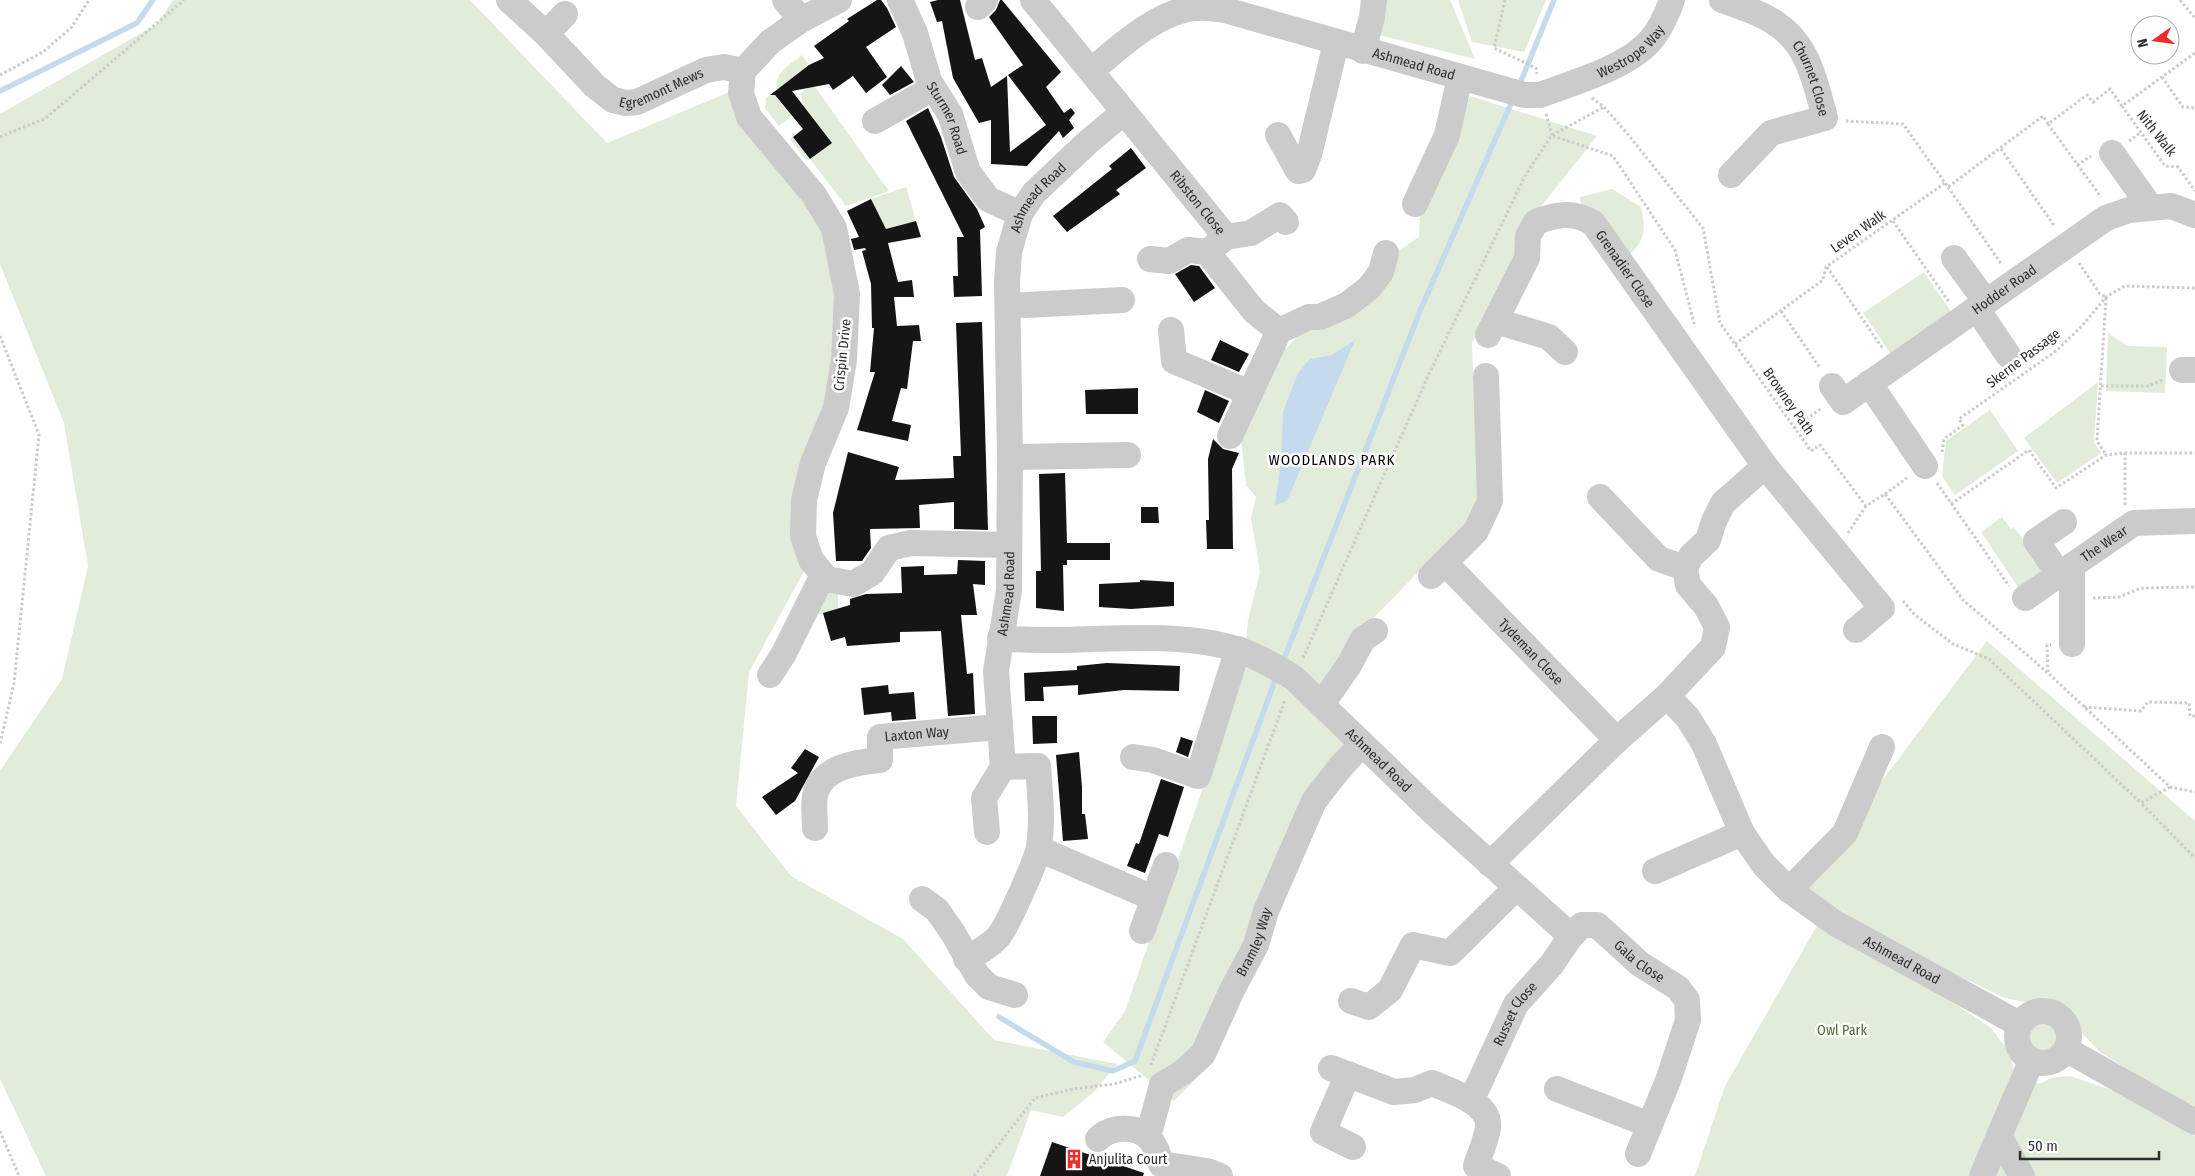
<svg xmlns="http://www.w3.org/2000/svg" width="2195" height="1176" font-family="'Fira Sans Condensed',sans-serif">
<rect width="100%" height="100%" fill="#fff"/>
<!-- green -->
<g fill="#e2ecdb">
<polygon points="173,0 470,0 607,143 732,91 829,229 841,359 802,480 808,564 749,672 736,806 791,876 903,939 994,1040 1117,1064 1093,1093 1063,1117 1031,1110 1007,1176 46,1176 0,1079 0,771 62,679 88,566 64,423 0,264 0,114 157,24"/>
<polygon points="1387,0 1450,0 1475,59 1379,35"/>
<polygon points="1458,0 1546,0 1524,52 1472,42"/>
<path d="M802 55 809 65 777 90C773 73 790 65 802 55Z"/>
<polygon points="813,84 889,191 846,206 810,159 807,161 790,139 793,137 810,159 831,143 803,105 801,93"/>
<polygon points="773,93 792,116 779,126 765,108 766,98"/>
<polygon points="1470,96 1597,136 1531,219 1472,344 1475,422 1481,485 1473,525 1435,555 1358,634 1321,689 1379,745 1319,812 1211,1064 1174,1101 1103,1042 1125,1011 1243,673 1248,620 1260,572 1251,518 1256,497 1246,485 1241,439 1281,353 1300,334 1395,253 1419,237 1420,213"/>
<polygon points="906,187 916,221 886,229 871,199"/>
<path d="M1612 189 1641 207C1646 230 1646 239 1628 256L1581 206 1580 197Z"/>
<polygon points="1924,272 1954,316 1893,357 1863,313"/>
<polygon points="2108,333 2128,346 2167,347 2165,393 2106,391"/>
<polygon points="2098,382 2094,442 2101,453 2057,483 2024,438"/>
<polygon points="1990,410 2018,451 1955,495 1942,476 1946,441"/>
<polygon points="2002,517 2011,529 2014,527 2044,570 2020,590 1981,532"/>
<polygon points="825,586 838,594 838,609 814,616"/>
<polygon points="1987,641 2195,821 2195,1111 2100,1052 2081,1032 2067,1009 2054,1003 2029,1003 2005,998 1908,952 1802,887"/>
<polygon points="1818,924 1945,997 1991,1028 2009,1052 2015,1073 2039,1084 2054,1077 2070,1076 2117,1092 2195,1136 2195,1176 1695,1176 1725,1086"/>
<circle cx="2043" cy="1039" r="19"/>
</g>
<!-- water -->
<polygon fill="#c6daed" points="1355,340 1287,501 1275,505 1281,462 1283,412 1298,373 1310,359 1332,355"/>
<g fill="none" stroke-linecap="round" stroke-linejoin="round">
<!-- stream -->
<g stroke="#c6daed" stroke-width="5.5">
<polyline points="1519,86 1554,0"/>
<polyline points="0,91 137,23 153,0"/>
<polyline points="1282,664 1420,311 1513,99"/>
<polyline points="999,1017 1074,1062 1113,1071 1135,1061 1277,675"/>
</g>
</g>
<!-- building -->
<g fill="#151515">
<polygon points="877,0 881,0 887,8 896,27 866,47 887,77 866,93 853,76 833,90 829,84 792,91 832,143 810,159 793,137 803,129 775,95 770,95 809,65 824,58 814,46 849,21 847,19"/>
<polygon points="938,0 960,0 975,60 982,58 991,87 1007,76 1010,152 1046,125 1008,75 1023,65 989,17 996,10 1000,0 1002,0 1061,72 1046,87 1064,113 1071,108 1075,113 1069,120 1074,128 1063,138 1059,131 1027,166 991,164 991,120 979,123 953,78 942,21 937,22 930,2"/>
<polygon points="901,66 914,82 890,95 882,85"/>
<polygon points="928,108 941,137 954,177 977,209 985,227 980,230 982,296 954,297 953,276 958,276 957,237 964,237 906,121"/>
<polygon points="1131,148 1146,168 1116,190 1120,194 1067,232 1053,216 1112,169 1109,166"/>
<polygon points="871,199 886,229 916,221 921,237 888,243 898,282 912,280 914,297 894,297 897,326 919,325 921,341 913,341 907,389 901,388 892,421 911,425 908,441 857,430 875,372 870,372 874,328 872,328 871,284 862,251 866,250 865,248 854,250 851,239 859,237 847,211"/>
<polygon points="1191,265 1199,266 1215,288 1194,302 1175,274"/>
<polygon points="982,322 988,530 954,529 954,502 919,505 920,528 870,529 871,548 862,561 836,561 833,513 848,452 899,467 895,480 954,478 953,456 961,456 956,323"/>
<polygon points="1220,340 1249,354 1239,372 1211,360"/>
<polygon points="1138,388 1138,414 1086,414 1085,390"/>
<polygon points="1205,390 1229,401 1219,423 1197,412"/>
<polygon points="1213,439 1223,449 1239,453 1232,469 1233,549 1207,549 1206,520 1209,520 1208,459"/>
<polygon points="1065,473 1067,543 1110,543 1110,560 1067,560 1067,565 1063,565 1064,611 1036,608 1036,571 1041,571 1039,474"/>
<polygon points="1141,507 1158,507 1159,523 1141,523"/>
<polygon points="958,560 985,561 985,585 973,584 977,615 961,615 967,674 973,673 975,714 948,716 941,631 900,632 900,642 847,646 845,637 831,641 823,613 850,605 850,599 866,594 902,593 901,567 924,566 924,575 957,574"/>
<polygon points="1140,580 1174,582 1174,606 1131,609 1099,607 1099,584 1140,582"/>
<polygon points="1107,663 1180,666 1179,691 1124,690 1078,695 1078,685 1043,687 1044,701 1025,701 1024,673 1077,670 1077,666"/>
<polygon points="888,685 889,694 914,692 916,719 892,721 891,712 864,715 861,688"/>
<polygon points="1032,716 1057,716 1057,743 1033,744"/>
<polygon points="1181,737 1193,741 1188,757 1176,752"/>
<polygon points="805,749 819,757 795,801 776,815 762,797 798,773 791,768"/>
<polygon points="1079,752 1082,787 1082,814 1085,814 1088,839 1063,841 1056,755"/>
<polygon points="1161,779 1184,787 1168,837 1159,834 1145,873 1127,866 1136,843 1139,844"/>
<polygon points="1052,1142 1144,1173 1143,1176 1040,1176"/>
</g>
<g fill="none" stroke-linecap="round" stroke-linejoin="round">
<!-- path -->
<g stroke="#cbcbcb" stroke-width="3" stroke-dasharray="2.5 2.5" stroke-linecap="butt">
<polyline points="1505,0 1494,48 1536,68 1537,74"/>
<polyline points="2180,0 2195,18"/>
<polyline points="0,75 43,52 71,28 89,0"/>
<polyline points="2162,77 2183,107 2195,108"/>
<polyline points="1592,98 1604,107 1626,132 1703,228 1720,323 1811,451 1820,445 1866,506 1885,494 1963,600 2048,673 2170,787 2195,792"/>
<polyline points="2122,106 2165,166 2178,167 2195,191"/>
<polyline points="1546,114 1552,135"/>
<polyline points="1846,121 1903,124 1948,187 2043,116 2048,124 2087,95 2093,102 2110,89 2122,106 2195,53"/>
<polyline points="2048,124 2101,197"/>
<polyline points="1553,136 1613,156 1675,250 1695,327"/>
<polyline points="0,137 46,118 184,0"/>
<polyline points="2129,141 2140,133"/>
<polyline points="2001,149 2055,227"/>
<polyline points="2077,165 2091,156"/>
<polyline points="1948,187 2002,265"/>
<polyline points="1893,221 1949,302"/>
<polyline points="2079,263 2100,294 2106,297 2097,441 2106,455"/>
<polyline points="1827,267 1883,349"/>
<polyline points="1781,311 1820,368"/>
<polyline points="0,336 39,435 14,683 0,744"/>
<polyline points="1735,344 1823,280 1826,267 1945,183"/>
<polyline points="2101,386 2149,386 2164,379"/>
<polyline points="1794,428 1822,408"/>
<polyline points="1942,452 1944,439 1963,425 1959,419 2056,351 2082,326 2106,297 2125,286 2195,288"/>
<polyline points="1937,483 2009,586"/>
<polyline points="1885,494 1907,478"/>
<polyline points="1951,504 2029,450 2056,488 2106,455 2125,453 2195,453"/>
<polyline points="2125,505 2125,453"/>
<polyline points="1848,533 1866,506"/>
<polyline points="2093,598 2119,597 2141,588 2195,587"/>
<polyline points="1903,601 1915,615 1953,644 1989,659 2141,803"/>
<polyline points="1303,658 1428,376 1526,174 1552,135 1604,107"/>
<polyline points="2048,672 2047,645 2051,645"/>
<polyline points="2084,707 2141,711 2148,702 2189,703 2190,716 2195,716"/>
<polyline points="2170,787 2141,803 2195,858"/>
<polyline points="1151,1065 1285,700"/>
<polyline points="0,1131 19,1176"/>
<polyline points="974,1176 1035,1098 1073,1089 1114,1084 1143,1075"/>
</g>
<!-- minor -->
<g stroke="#cbcbcb" stroke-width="26">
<path id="s1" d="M509 0 546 34 595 86 613 100 626 103 637 102 706 70 724 67 743 71"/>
<polyline points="785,0 801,20"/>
<polyline points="839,0 801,20 770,42 743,71 741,93 749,117 814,195 834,228 847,294 844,360 836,408 813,463 804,500 803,536 811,560 827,579 853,584 872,573 889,548 911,543 1009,545"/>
<path id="s2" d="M900 0 915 33 929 81 950 114 968 172 988 199 1020 214"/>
<path id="s3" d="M1033 0 1226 237 1207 252 1254 311 1279 331"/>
<path id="s4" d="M1722 0C1741 7 1762 13 1778 25 1809 46 1816 85 1825 118L1771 133 1731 175"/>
<polyline points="978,7 985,0"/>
<polyline points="546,34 565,14"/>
<polyline points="1363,51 1372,17 1374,0"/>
<path id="s5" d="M1091 71C1119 47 1159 10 1197 8 1206 7 1216 9 1225 10L1524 95H1540C1574 82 1626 68 1650 41 1660 30 1667 14 1672 0"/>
<polyline points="875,121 933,88"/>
<polyline points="1278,135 1298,171 1303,170 1309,155 1336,43"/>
<polyline points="2112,153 2151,208"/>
<polyline points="1415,204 1447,135 1460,77"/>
<polyline points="1226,237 1251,233 1280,215 1286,222"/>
<polyline points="1954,258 1986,302"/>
<polyline points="1150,259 1169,261 1188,250 1207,252"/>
<polyline points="1008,306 1122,300"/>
<polyline points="1977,309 2008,355"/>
<polyline points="1496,321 1549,337 1565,352"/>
<polyline points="1171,330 1174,361 1250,393"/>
<path id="s6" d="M1488 335 1527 258 1528 236 1536 222C1557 214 1573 211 1593 223L1765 466 1882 608 1856 630"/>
<polyline points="2182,370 2195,370"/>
<polyline points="1869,383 1925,466"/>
<path id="s7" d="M1832 386 1843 402 2106 218 2129 210 2171 206 2195 215"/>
<polyline points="1230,436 1279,331 1309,317 1320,317 1347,305 1369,288 1381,272 1386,253"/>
<polyline points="1010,457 1128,455"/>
<polyline points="1600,497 1659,559 1685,568"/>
<path id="s8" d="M1446 564 1617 740"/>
<polyline points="2072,566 2072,644"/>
<polyline points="2059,574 2036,541 2064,522"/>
<polyline points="1431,576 1476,531 1490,501 1486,376"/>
<path id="s9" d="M2025 598 2134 523 2195 521"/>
<path id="s10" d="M1000 638C1074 646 1167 627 1236 649 1256 655 1276 667 1294 678L1434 813 1571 936"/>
<polyline points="770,675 783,655 823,575"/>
<path id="s11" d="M1667 696 1688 718 1704 744 1742 833 1764 865 1789 890 1835 923 2019 1024"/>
<polyline points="1322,704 1349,665 1363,639 1375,631"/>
<polyline points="1133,757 1153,760 1198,776 1238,649"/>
<path id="s12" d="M815 828C815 818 813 806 815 796 820 767 857 762 880 760V737L999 727"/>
<polyline points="987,832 984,798 1003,767"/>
<polyline points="1039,849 1153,898"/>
<polyline points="1490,864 1617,740 1667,696 1713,647 1717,627 1706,606 1688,585 1685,568 1691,556 1708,540 1714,521 1723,503 1765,466"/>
<polyline points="1655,871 1742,833"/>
<polyline points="1789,890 1845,833 1882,747"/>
<polyline points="922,899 937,910 953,933 977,975 989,987 1015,995"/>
<polyline points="1142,931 1166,865"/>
<path id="s13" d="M966 959C977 953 989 947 998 937 1007 927 1037 860 1039 846 1043 820 1040 793 1038 766L1003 767 996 671 1009 590 1010 457 1007 282 1009 252 1020 214 1034 193 1088 142 1123 113"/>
<polyline points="1351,1001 1369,1007 1390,990 1413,945 1450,953 1516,888"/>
<circle cx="2043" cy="1037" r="26"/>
<polyline points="2067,1050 2195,1122"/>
<path d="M1331 1068 1394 1092 1415 1090 1432 1083C1450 1091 1491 1102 1488 1128 1486 1140 1480 1154 1476 1166L1498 1176"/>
<polyline points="1348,1074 1323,1132 1353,1147"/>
<polyline points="1557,1089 1650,1125"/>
<path id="s14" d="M1471 1101 1516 1004 1552 964 1571 936 1582 925H1597L1640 964 1678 988 1687 1000 1688 1020 1669 1078 1638 1154"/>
<polyline points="1999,1136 2031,1062"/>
<path id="s15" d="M1148 1137 1162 1085 1182 1073 1203 1054 1232 990 1256 945 1266 911 1314 801 1341 766 1361 745"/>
<path d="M1098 1139C1110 1126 1136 1125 1149 1138 1156 1146 1158 1154 1161 1164L1207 1171 1220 1176"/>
<polyline points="1982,1176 1999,1136 2022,1176"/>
</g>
</g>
<!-- icons -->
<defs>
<symbol id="building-bare" viewBox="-9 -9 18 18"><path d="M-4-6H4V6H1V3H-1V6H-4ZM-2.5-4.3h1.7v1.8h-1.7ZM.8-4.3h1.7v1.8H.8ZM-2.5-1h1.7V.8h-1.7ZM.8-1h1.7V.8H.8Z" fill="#ed2d28" stroke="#fff" stroke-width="2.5" paint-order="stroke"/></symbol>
</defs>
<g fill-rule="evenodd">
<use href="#building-bare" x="1060" y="1145" width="28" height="28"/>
</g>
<g text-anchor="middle" stroke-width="5" stroke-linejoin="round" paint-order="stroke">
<!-- street labels -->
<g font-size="14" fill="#2e2e2e" stroke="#fff">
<text dy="5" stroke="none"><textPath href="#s5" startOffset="582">Westrope Way</textPath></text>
<text dy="5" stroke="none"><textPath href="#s5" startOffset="350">Ashmead Road</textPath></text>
<text dy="5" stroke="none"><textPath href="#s4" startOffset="126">Churnet Close</textPath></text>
<text dy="5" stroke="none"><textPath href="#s1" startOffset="196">Egremont Mews</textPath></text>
<text dy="5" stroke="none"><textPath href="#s2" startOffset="128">Sturmer Road</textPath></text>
<text transform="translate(2157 133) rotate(52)" y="5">Nith Walk</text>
<text dy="5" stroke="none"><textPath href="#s13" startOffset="834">Ashmead Road</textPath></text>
<text dy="5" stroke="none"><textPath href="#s3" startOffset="261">Ribston Close</textPath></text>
<text transform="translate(1858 231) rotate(-35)" y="5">Leven Walk</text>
<text dy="5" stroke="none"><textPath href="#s6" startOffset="240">Grenadier Close</textPath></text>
<text dy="5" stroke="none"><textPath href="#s7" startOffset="216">Hodder Road</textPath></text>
<text transform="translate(842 355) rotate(-84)" y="5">Crispin Drive</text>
<text transform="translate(2023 358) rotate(-37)" y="5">Skerne Passage</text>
<text transform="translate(1789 401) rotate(55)" y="5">Browney Path</text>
<text dy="5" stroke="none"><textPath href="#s9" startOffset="96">The Wear</textPath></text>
<text dy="5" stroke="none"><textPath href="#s13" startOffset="429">Ashmead Road</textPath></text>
<text dy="5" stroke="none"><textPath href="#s8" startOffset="122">Tydeman Close</textPath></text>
<text dy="5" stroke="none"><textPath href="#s12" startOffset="172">Laxton Way</textPath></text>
<text dy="5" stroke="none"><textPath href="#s10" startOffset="420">Ashmead Road</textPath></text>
<text dy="5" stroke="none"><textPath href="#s15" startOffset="229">Bramley Way</textPath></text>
<text dy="5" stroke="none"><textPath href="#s14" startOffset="281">Gala Close</textPath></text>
<text dy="5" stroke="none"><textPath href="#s11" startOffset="365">Ashmead Road</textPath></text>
<text dy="5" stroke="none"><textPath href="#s14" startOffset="98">Russet Close</textPath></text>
</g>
<!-- park labels -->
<g font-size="14" fill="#4c6b39" stroke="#fff">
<text x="1842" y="1035">Owl Park</text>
</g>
<!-- poi labels -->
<g font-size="14" fill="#2e2e2e" stroke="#fff" text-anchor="start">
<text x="1089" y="1164">Anjulita Court</text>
</g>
<!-- neighbourhood labels -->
<g font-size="15" letter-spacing="1" fill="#000" stroke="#fff">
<text x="1332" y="465">WOODLANDS PARK</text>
</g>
</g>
<!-- north arrow -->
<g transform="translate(2155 40) rotate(256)"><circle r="24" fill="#ffffff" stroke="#ababab"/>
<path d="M0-4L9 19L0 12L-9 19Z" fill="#ed2d28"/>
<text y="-8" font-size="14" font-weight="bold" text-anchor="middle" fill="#2e2e2e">N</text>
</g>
<!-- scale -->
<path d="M2020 1151v8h139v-8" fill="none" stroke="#2e2e2e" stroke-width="2.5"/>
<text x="2028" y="1151" font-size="15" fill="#2e2e2e" stroke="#ffffff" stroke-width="4" paint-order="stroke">50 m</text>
</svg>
